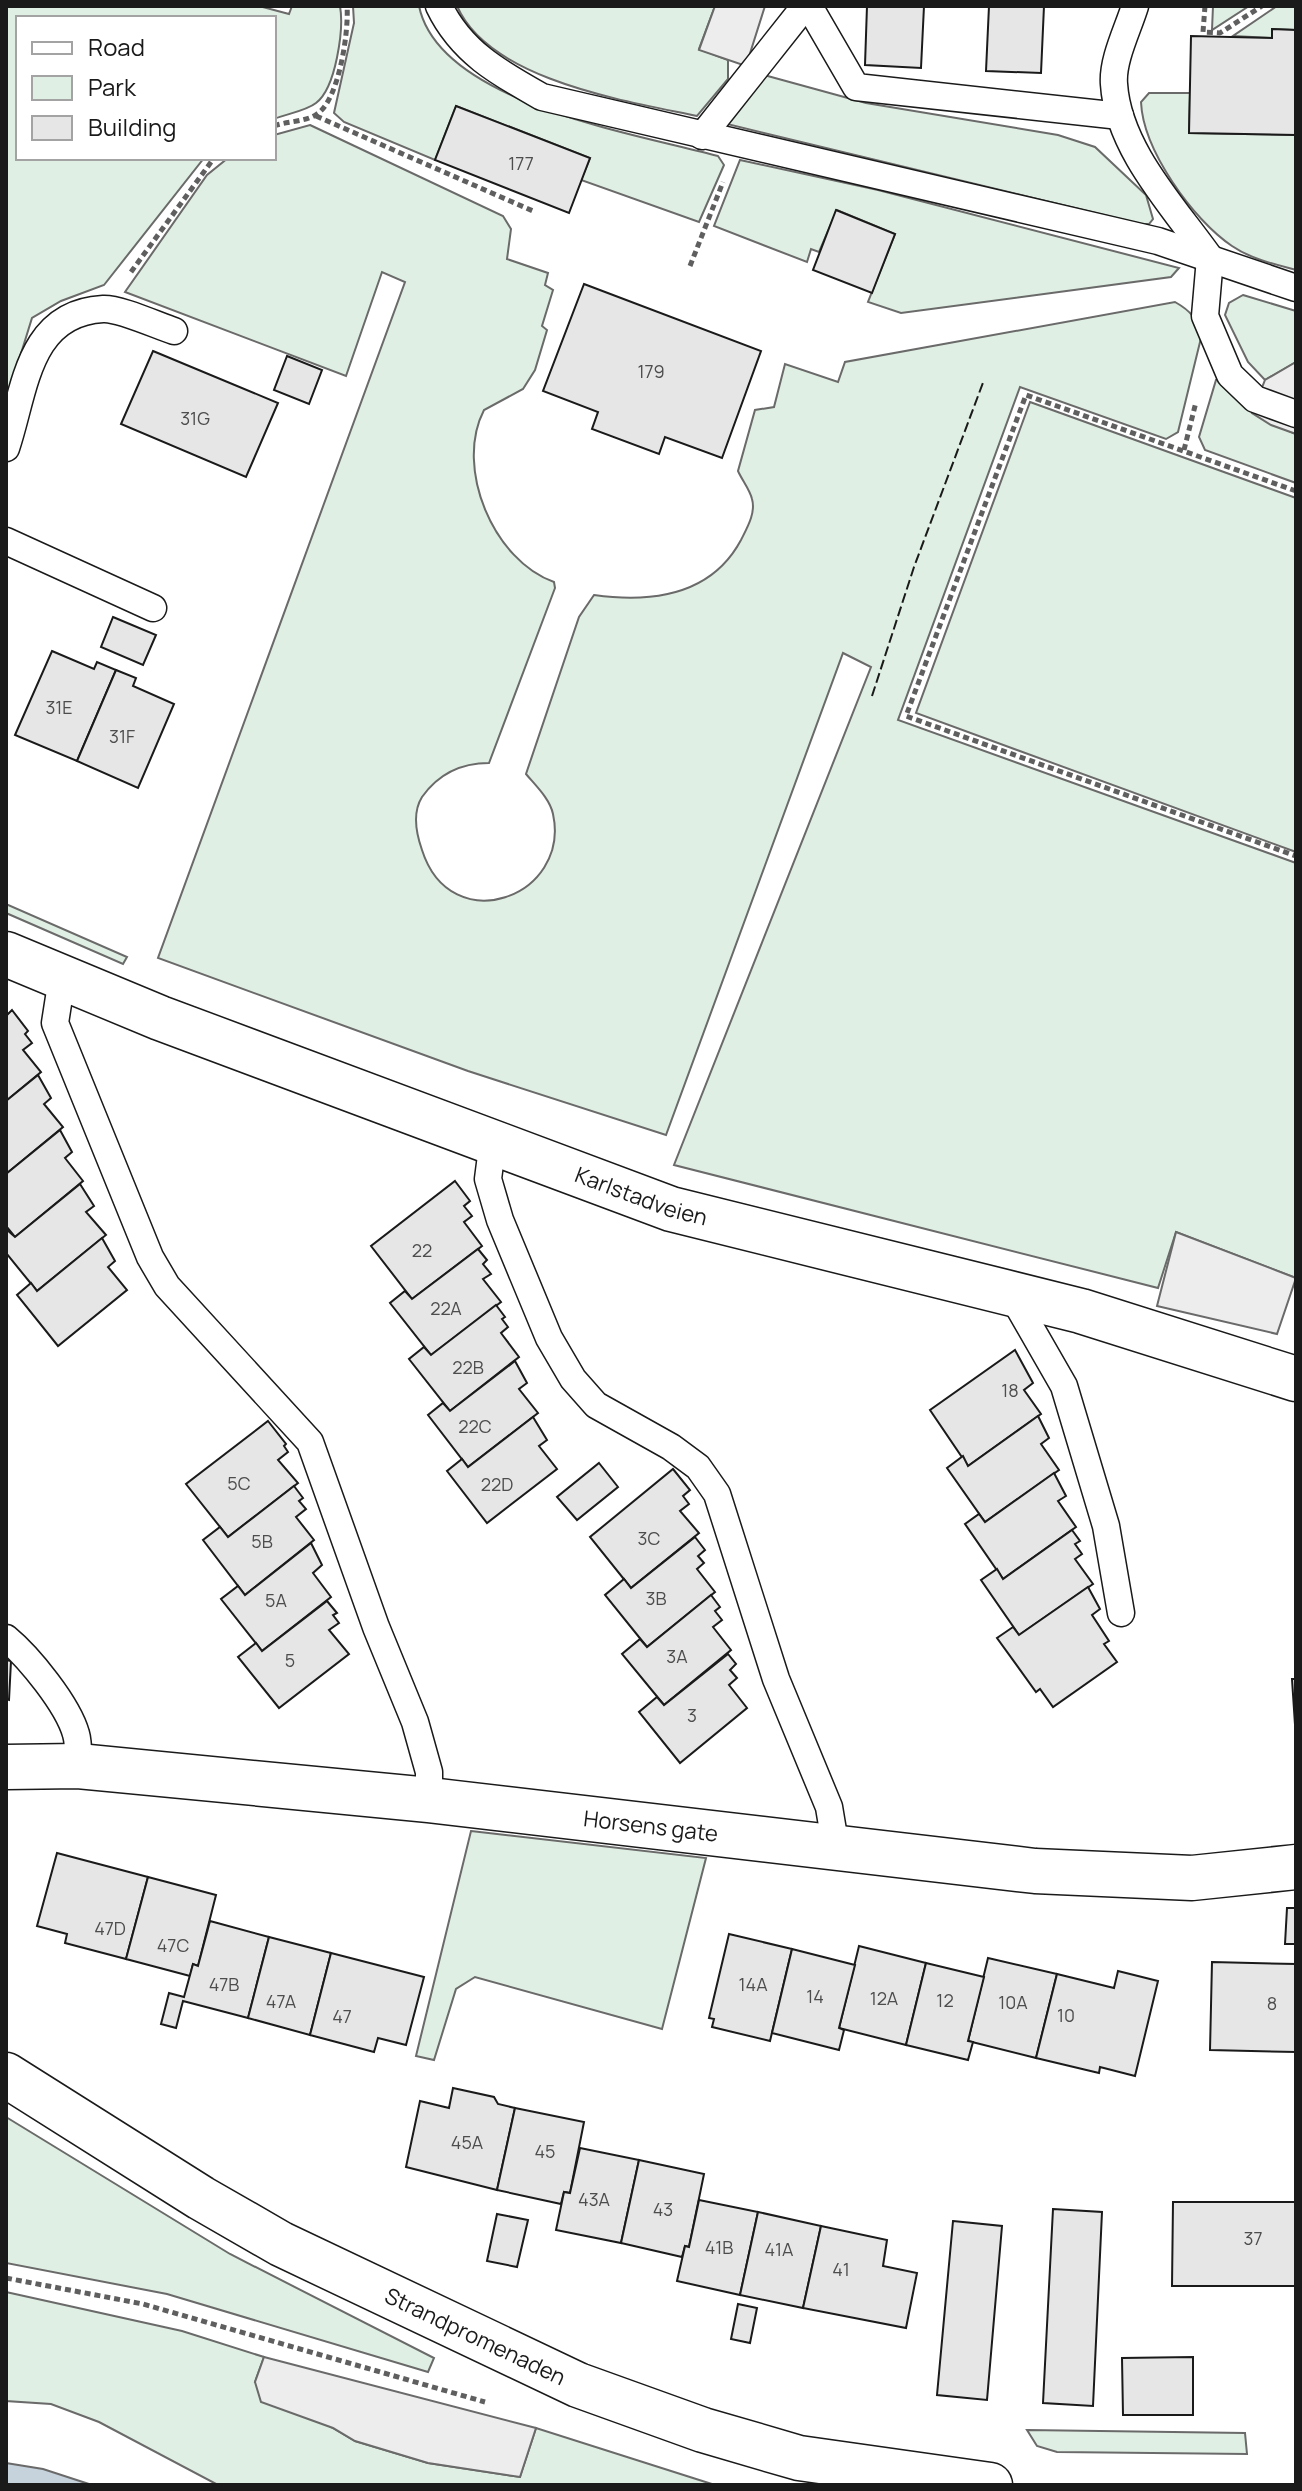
<svg xmlns="http://www.w3.org/2000/svg" width="1302" height="2491" font-family="Manrope,sans-serif">
<rect width="100%" height="100%" fill="#fff"/>
<!-- green -->
<g fill="#e0efe3" stroke="#6a6a6a" stroke-width="2">
<path d="M6 6H259L289 14 292 6H340C344 29 336 88 316 103 306 111 286 114 274 119V18H18V158H204L104 285 61 301 32 318 6 402Z"/>
<path d="M353 6H419C439 103 637 134 718 156L724 165 699 222 581 180 590 158 456 106 435 160 344 122 334 113 354 23Z"/>
<path d="M457 6H715L699 49 728 60V79L697 116C626 101 489 80 457 6Z"/>
<polygon points="1213,6 1249,6 1212,30"/>
<polygon points="1277,6 1296,6 1296,30 1273,29 1272,38 1233,36"/>
<polygon points="764,75 866,103 1058,135 1095,147 1146,195 1153,219 1149,224 1141,224 727,124"/>
<path d="M1149 93H1190L1189 133 1296 135V270C1274 264 1251 259 1232 246 1193 220 1143 150 1141 102Z"/>
<path d="M310 125 503 216 511 229 507 259 548 273 545 285 553 290 542 326 547 330 535 370 523 389 484 410C454 468 494 561 554 582L555 588 489 763C461 763 439 773 422 797 412 813 416 833 422 850 451 941 571 897 553 814 550 799 536 786 526 774L579 617 594 595C652 603 711 596 741 540 747 528 756 513 752 499 750 490 742 480 738 471L755 410 774 407 785 364 838 382 845 362 1175 302C1191 311 1198 319 1201 338L1178 432 1166 439 1020 387 898 720 1296 863V1278L1176 1232 1158 1288 674 1165 871 667 843 653 666 1135 468 1071 158 958 405 282 382 272 346 376 125 292 207 175 228 158H274V135Z"/>
<polygon points="740,160 878,190 1179,268 1171,277 901,313 868,302 895,234 837,210 819,252 811,249 807,262 714,226"/>
<polygon points="1243,295 1296,311 1296,362 1265,380 1248,362 1225,315 1229,303"/>
<path d="M1222 379C1245 405 1263 422 1296 434V483L1205 450 1199 437 1216 380Z"/>
<polygon points="1030,402 1296,498 1296,852 916,713"/>
<polygon points="6,905 6,904 127,957 123,964 6,913"/>
<polygon points="471,1831 706,1858 662,2029 475,1977 456,1989 434,2060 416,2056"/>
<polygon points="6,2117 230,2254 434,2358 428,2372 167,2294 6,2263"/>
<polygon points="6,2292 182,2331 264,2357 255,2382 355,2441 428,2463 520,2477 536,2428 715,2485 218,2485 99,2422 51,2404 6,2401"/>
<polygon points="1027,2430 1245,2433 1247,2454 1057,2452 1037,2446"/>
</g>
<!-- parking -->
<g fill="#ededed" stroke="#6a6a6a" stroke-width="2">
<polygon points="715,6 765,6 746,66 699,50"/>
<polygon points="1296,362 1296,434 1271,425 1252,413 1265,380"/>
<polygon points="1176,1232 1296,1278 1277,1334 1157,1306"/>
<polygon points="264,2357 536,2428 520,2477 428,2463 355,2441 333,2428 261,2402 255,2382"/>
</g>
<!-- water -->
<polygon fill="#c6d2dc" stroke="#6a6a6a" stroke-width="2" points="6,2463 43,2469 92,2485 6,2485"/>
<!-- building -->
<g fill="#e6e6e6" stroke="#1a1a1a" stroke-width="2">
<polygon points="867,6 924,6 921,68 865,65"/>
<polygon points="989,6 1044,6 1041,73 986,71"/>
<polygon points="1272,29 1296,30 1296,135 1189,133 1191,36 1272,38"/>
<polygon points="456,106 590,158 569,213 435,160"/>
<polygon points="836,210 895,234 872,293 813,270"/>
<polygon points="584,284 761,351 722,458 665,437 659,454 592,429 598,412 543,391"/>
<polygon points="153,351 278,403 246,477 121,424"/>
<polygon points="287,356 322,370 309,404 274,390"/>
<polygon points="113,617 156,635 143,665 101,647"/>
<polygon points="52,651 94,669 97,662 116,670 77,761 15,735"/>
<polygon points="116,670 136,678 133,686 174,704 138,788 77,761"/>
<polygon points="12,1010 28,1031 25,1034 32,1043 23,1050 41,1072 6,1101 6,1016"/>
<polygon points="38,1075 51,1098 44,1104 63,1127 6,1174 6,1101"/>
<polygon points="60,1130 72,1152 65,1158 83,1181 15,1237 6,1226 6,1174"/>
<polygon points="455,1181 470,1201 464,1206 472,1216 464,1222 482,1246 412,1299 371,1246"/>
<polygon points="80,1184 94,1206 86,1212 106,1235 37,1291 6,1253 6,1229 15,1237"/>
<polygon points="102,1238 115,1261 108,1267 127,1290 58,1346 17,1295 31,1283 37,1291"/>
<polygon points="478,1249 487,1260 483,1264 491,1274 483,1279 501,1302 431,1355 390,1303 405,1291 412,1299"/>
<polygon points="496,1305 505,1317 502,1319 508,1327 501,1333 519,1357 450,1411 409,1359 424,1347 431,1355"/>
<polygon points="1015,1350 1033,1383 1024,1390 1041,1414 968,1466 930,1410"/>
<polygon points="515,1361 527,1383 519,1389 538,1413 468,1467 428,1415 443,1403 450,1411"/>
<polygon points="1038,1416 1049,1438 1041,1444 1059,1470 985,1522 947,1468 963,1456 968,1466"/>
<polygon points="533,1417 547,1440 539,1446 557,1469 487,1523 447,1471 462,1459 468,1467"/>
<polygon points="268,1421 286,1444 284,1446 288,1452 278,1460 298,1483 228,1537 186,1484"/>
<polygon points="599,1463 618,1487 577,1520 557,1497"/>
<polygon points="673,1469 690,1490 683,1496 689,1504 680,1511 699,1533 631,1588 590,1537"/>
<polygon points="1054,1473 1066,1496 1058,1501 1076,1527 1003,1579 965,1524 979,1514 985,1522"/>
<polygon points="294,1486 303,1498 299,1501 306,1509 296,1517 314,1540 245,1595 203,1540 220,1527 228,1537"/>
<polygon points="1072,1530 1080,1541 1075,1544 1082,1554 1075,1559 1093,1584 1019,1635 981,1580 997,1569 1003,1579"/>
<polygon points="695,1537 705,1550 698,1556 704,1563 697,1569 715,1592 647,1647 605,1595 624,1579 631,1588"/>
<polygon points="311,1543 322,1565 313,1573 331,1597 262,1651 221,1599 238,1586 245,1595"/>
<polygon points="1088,1587 1100,1609 1092,1615 1109,1641 1104,1644 1117,1662 1053,1707 1040,1689 1036,1692 997,1638 1013,1627 1019,1635"/>
<polygon points="711,1595 720,1607 715,1611 722,1620 713,1627 731,1650 664,1705 622,1654 640,1639 647,1647"/>
<polygon points="327,1601 337,1613 333,1615 339,1623 329,1630 349,1654 279,1708 238,1657 256,1643 262,1651"/>
<polygon points="728,1654 736,1664 730,1670 737,1678 729,1685 747,1708 680,1763 639,1712 657,1697 664,1705"/>
<polygon points="6,1660 11,1661 9,1700 6,1699"/>
<polygon points="1292,1679 1296,1679 1296,1740"/>
<polygon points="57,1853 148,1877 126,1959 65,1943 67,1934 37,1926"/>
<polygon points="148,1877 216,1895 198,1966 193,1964 190,1976 126,1959"/>
<polygon points="1287,1908 1296,1908 1296,1944 1285,1944"/>
<polygon points="210,1921 269,1937 248,2018 183,2001 176,2028 161,2024 169,1993 184,1997 193,1964 198,1966"/>
<polygon points="729,1934 792,1949 770,2041 712,2027 714,2019 709,2018"/>
<polygon points="269,1937 331,1953 310,2035 248,2018"/>
<polygon points="859,1946 926,1963 906,2045 839,2028"/>
<polygon points="792,1949 855,1965 839,2028 844,2030 839,2050 772,2033"/>
<polygon points="331,1953 424,1977 406,2045 378,2038 374,2052 310,2035"/>
<polygon points="988,1958 1057,1974 1036,2058 968,2041"/>
<polygon points="1212,1962 1296,1964 1296,2052 1210,2050"/>
<polygon points="926,1963 984,1977 968,2041 973,2042 968,2060 906,2045"/>
<polygon points="1118,1971 1158,1981 1135,2076 1100,2067 1099,2073 1036,2058 1057,1974 1114,1988"/>
<polygon points="453,2088 494,2097 498,2104 515,2108 497,2190 406,2167 420,2101 449,2108"/>
<polygon points="515,2108 584,2122 570,2193 564,2192 561,2204 497,2190"/>
<polygon points="580,2148 639,2160 621,2243 556,2230 564,2192 570,2193"/>
<polygon points="639,2160 704,2174 689,2247 685,2246 682,2257 621,2243"/>
<polygon points="699,2200 758,2212 740,2295 677,2281 685,2246 689,2247"/>
<polygon points="1173,2202 1296,2202 1296,2286 1172,2286"/>
<polygon points="1053,2209 1102,2212 1093,2406 1043,2403"/>
<polygon points="758,2212 821,2226 803,2308 740,2295"/>
<polygon points="497,2214 528,2220 517,2267 487,2261"/>
<polygon points="953,2221 1002,2226 987,2400 937,2395"/>
<polygon points="821,2226 887,2240 883,2266 917,2273 906,2328 803,2308"/>
<polygon points="738,2304 757,2308 750,2343 731,2339"/>
<polygon points="1193,2357 1193,2415 1123,2415 1122,2358"/>
</g>
<g fill="none" stroke-linecap="round" stroke-linejoin="round">
<defs>
<g id="lane">
<path d="M439 6C461 52 499 73 542 97L1158 241 1296 288"/>
<polyline points="809,6 856,87 1120,116"/>
<path d="M1135 6C1128 29 1112 60 1114 84 1118 149 1174 207 1210 258L1205 316 1230 375 1255 399 1296 414"/>
<polyline points="702,136 805,6"/>
<path d="M6 448C25 392 27 313 103 309 119 308 156 325 174 331"/>
<polyline points="6,541 153,608"/>
<polyline points="62,978 55,1023 150,1257 167,1286 310,1442 376,1627 415,1722 429,1772 429,1800"/>
<polyline points="493,1140 488,1179 500,1220 549,1338 573,1379 596,1405 671,1447 698,1467 717,1494 776,1679 829,1807 836,1849"/>
<polyline points="1010,1292 1064,1386 1106,1526 1121,1613"/>
<path d="M6 1638C29 1657 68 1705 76 1734 79 1744 78 1756 78 1766"/>
</g>
<g id="street">
<path id="s1" d="M6 954 160 1018 671 1209 1081 1311 1296 1379"/>
<path id="s2" d="M6 1767 78 1766 429 1800 1035 1871 1192 1878 1296 1867"/>
</g>
<g id="secondary">
<path id="s3" d="M6 2075 201 2198 281 2244 578 2385 703 2430 799 2458 990 2485"/>
</g>
</defs>
<!-- lane casing -->
<use href="#lane" stroke="#1a1a1a" stroke-width="29"/>
<!-- street casing -->
<use href="#street" stroke="#1a1a1a" stroke-width="47"/>
<!-- secondary casing -->
<use href="#secondary" stroke="#1a1a1a" stroke-width="47"/>
<!-- path -->
<g stroke="#5f5f5f" stroke-width="5" stroke-dasharray="6 4" stroke-linecap="butt">
<polyline points="1205,6 1203,32 1220,33 1262,6"/>
<polyline points="316,116 533,211"/>
<path d="M274 126C287 121 306 122 317 114 339 100 349 31 347 6"/>
<polyline points="690,266 723,182"/>
<polyline points="131,272 214,158"/>
<polyline points="1184,450 1196,402"/>
<polyline points="1296,491 1026,395 906,716 1296,856"/>
<polyline points="6,2278 143,2304 485,2402"/>
</g>
<!-- lane -->
<use href="#lane" stroke="#fff" stroke-width="26"/>
<!-- street -->
<use href="#street" stroke="#fff" stroke-width="44"/>
<!-- secondary -->
<use href="#secondary" stroke="#fff" stroke-width="44"/>
<!-- fence -->
<polyline stroke="#1a1a1a" stroke-width="2" stroke-dasharray="10 4" stroke-linecap="butt" points="872,696 914,567 984,380"/>
</g>
<g text-anchor="middle" stroke-width="6" stroke-linejoin="round" paint-order="stroke">
<!-- number labels -->
<g font-size="18" fill="#4d4d4d">
<text x="521" y="170">177</text>
<text x="651" y="378">179</text>
<text x="195" y="425">31G</text>
<text x="59" y="714">31E</text>
<text x="122" y="743">31F</text>
<text x="422" y="1257">22</text>
<text x="446" y="1315">22A</text>
<text x="468" y="1374">22B</text>
<text x="1010" y="1397">18</text>
<text x="475" y="1433">22C</text>
<text x="239" y="1490">5C</text>
<text x="497" y="1491">22D</text>
<text x="649" y="1545">3C</text>
<text x="262" y="1548">5B</text>
<text x="656" y="1605">3B</text>
<text x="276" y="1607">5A</text>
<text x="677" y="1663">3A</text>
<text x="290" y="1667">5</text>
<text x="692" y="1722">3</text>
<text x="110" y="1935">47D</text>
<text x="173" y="1952">47C</text>
<text x="224" y="1991">47B</text>
<text x="753" y="1991">14A</text>
<text x="815" y="2003">14</text>
<text x="884" y="2005">12A</text>
<text x="945" y="2007">12</text>
<text x="281" y="2008">47A</text>
<text x="1013" y="2009">10A</text>
<text x="1272" y="2010">8</text>
<text x="1066" y="2022">10</text>
<text x="342" y="2023">47</text>
<text x="467" y="2149">45A</text>
<text x="545" y="2158">45</text>
<text x="594" y="2206">43A</text>
<text x="663" y="2216">43</text>
<text x="1253" y="2245">37</text>
<text x="719" y="2254">41B</text>
<text x="779" y="2256">41A</text>
<text x="841" y="2276">41</text>
</g>
<!-- street labels -->
<g font-size="22" fill="#1a1a1a" stroke="#fff">
<text dy="8" stroke="none"><textPath href="#s1" startOffset="680">Karlstadveien</textPath></text>
<text dy="8" stroke="none"><textPath href="#s2" startOffset="648">Horsens gate</textPath></text>
<text dy="8" stroke="none"><textPath href="#s3" startOffset="538">Strandpromenaden</textPath></text>
</g>
</g>
<!-- border -->
<rect width="1302" height="2491" fill="none" stroke="#1a1a1a" stroke-width="16"/>
<!-- legend -->
<rect x="16" y="16" width="260" height="144" fill="#ffffff" stroke="#a3a3a3" stroke-width="2"/>
<rect x="32" y="42" width="40" height="12" fill="#ffffff" stroke="#a3a3a3" stroke-width="2"/>
<text x="88" y="56" font-size="24" fill="#1a1a1a">Road</text>
<rect x="32" y="76" width="40" height="24" fill="#e0efe3" stroke="#a3a3a3" stroke-width="2"/>
<text x="88" y="96" font-size="24" fill="#1a1a1a">Park</text>
<rect x="32" y="116" width="40" height="24" fill="#e6e6e6" stroke="#a3a3a3" stroke-width="2"/>
<text x="88" y="136" font-size="24" fill="#1a1a1a">Building</text>
</svg>
